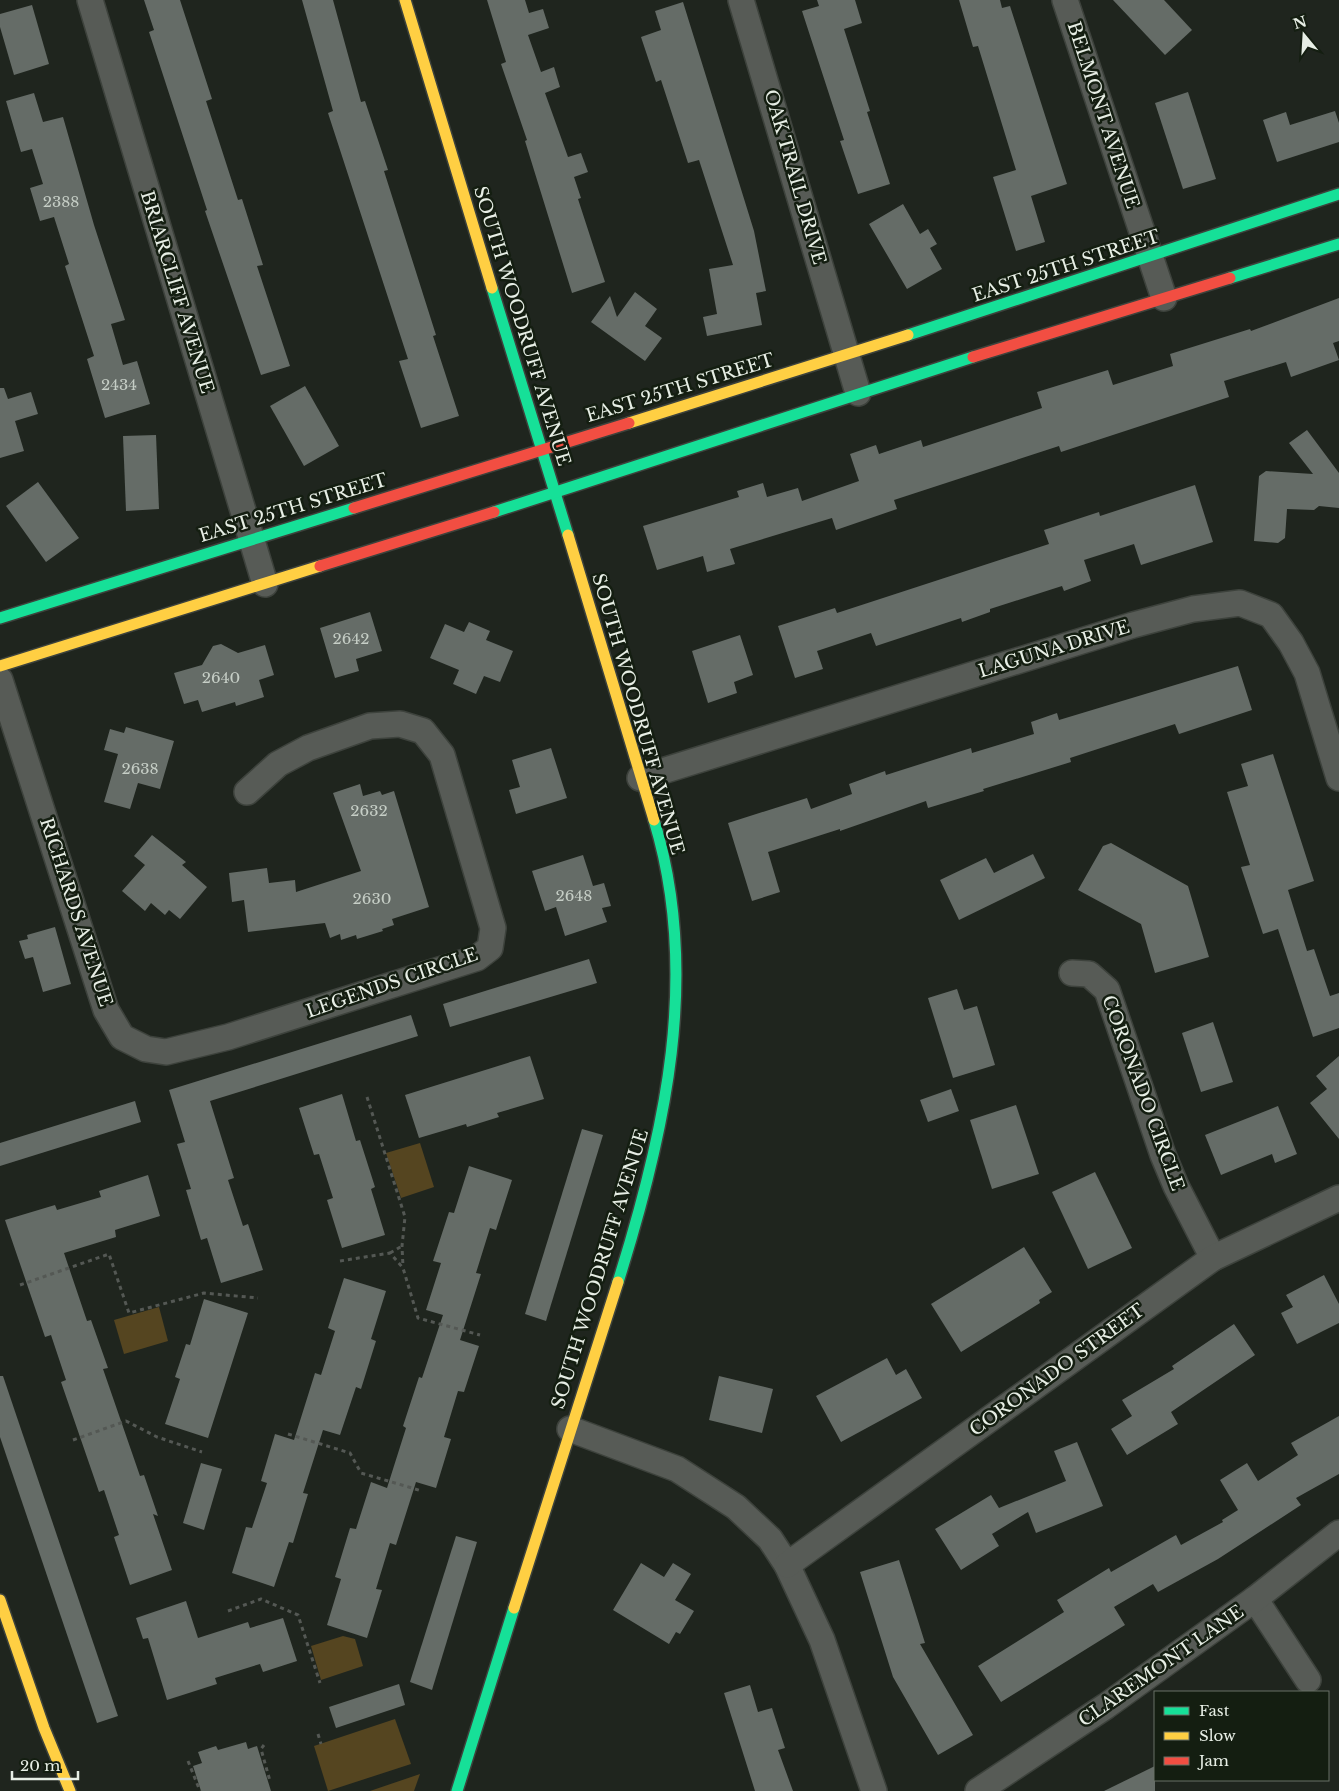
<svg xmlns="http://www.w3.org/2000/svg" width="1339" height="1791" font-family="'Libre Baskerville',serif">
<rect width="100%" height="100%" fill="#1f251e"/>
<!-- green -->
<g fill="#554520">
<polygon points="420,1143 434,1187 401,1198 386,1153"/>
<polygon points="159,1307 168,1341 124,1354 114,1320"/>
<polygon points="343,1636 355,1639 363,1666 321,1680 311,1646"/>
<polygon points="395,1719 411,1764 328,1791 314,1746"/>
<polygon points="420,1774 414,1791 370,1791"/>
</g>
<!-- building -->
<g fill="#656c67">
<polygon points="144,0 180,0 212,99 206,101 238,200 242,199 263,265 257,266 290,366 261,375 205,211 207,210 149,32 154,30"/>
<polygon points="302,0 333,0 361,102 365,101 388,170 384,171 436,335 433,336 459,416 421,428 399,361 408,359 328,113 333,111"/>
<polygon points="487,0 525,0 529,13 543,9 549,28 528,35 541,72 554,67 560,87 545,93 568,157 581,153 588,172 574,177 581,198 578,199 605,282 572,293 525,141 527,140 501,64 506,62"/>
<polygon points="817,0 855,0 862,23 844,29 870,111 867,112 890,184 858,194 840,141 844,140 802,11 819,6"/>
<polygon points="959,0 1000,0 1002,8 1010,6 1067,184 1031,196 1045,242 1016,251 993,177 1016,170 978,46 973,47"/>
<polygon points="1113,0 1164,0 1192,30 1165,55"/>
<polygon points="683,2 754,231 766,291 756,293 762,325 707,336 703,317 717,314 709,269 733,265 699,160 688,163 661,80 656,82 641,37 661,30 655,11"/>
<polygon points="32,5 49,64 14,75 0,27 0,14"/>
<polygon points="1188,92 1216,179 1183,189 1155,103"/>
<polygon points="34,93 43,122 63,117 94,225 125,320 111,324 123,365 137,361 150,404 105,418 87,359 94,356 65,266 69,264 54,217 40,221 30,188 43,184 32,149 21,152 6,101"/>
<polygon points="1335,111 1339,123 1339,142 1277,162 1263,120 1286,112 1290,125"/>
<polygon points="903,204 920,234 928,229 937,244 930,248 942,269 907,289 869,224"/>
<polygon points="635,292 657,309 645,326 662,338 645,361 591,322 610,296 617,317"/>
<polygon points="1339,298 1339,341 1333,343 1339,360 1291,377 1286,362 1224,381 1229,397 1061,452 1059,446 894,500 897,509 836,530 832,518 730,549 735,564 707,572 703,556 657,570 643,526 739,497 737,491 763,483 767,497 798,488 802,501 859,481 850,454 876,445 879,454 921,440 923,447 1042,408 1037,392 1108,370 1113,385 1173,366 1170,354 1250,329 1251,331"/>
<polygon points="305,386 339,446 304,466 270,406"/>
<polygon points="0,388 4,388 8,399 31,392 38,414 15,421 24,451 0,458"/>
<polygon points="1307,430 1339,473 1339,508 1319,506 1314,510 1287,509 1285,538 1278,543 1254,541 1259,476 1266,471 1313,474 1289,443"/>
<polygon points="156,435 159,509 126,511 123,436"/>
<polygon points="38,482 79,538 46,562 6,506"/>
<polygon points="1195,485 1213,542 1141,565 1134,544 1084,560 1091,581 1064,591 1062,586 990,609 990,612 962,622 961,618 876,646 871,633 817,651 823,669 795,678 778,626 835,608 837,613 1049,544 1044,530 1099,512 1100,516"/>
<polygon points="370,612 382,651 356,659 359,671 335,678 320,628"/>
<polygon points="469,622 490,631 486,640 513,651 500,682 484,676 476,694 453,684 459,670 430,658 445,624 464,632"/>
<polygon points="740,635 753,675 734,682 737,693 708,703 692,651"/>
<polygon points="221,644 238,653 265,645 274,675 259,680 264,697 236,706 235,702 202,712 198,700 184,704 174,673 202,665 213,646"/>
<polygon points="1238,666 1252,710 1179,734 1175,724 1070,758 1071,762 983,789 984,791 928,808 926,801 840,831 840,829 768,852 780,892 752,901 728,823 807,798 811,809 852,794 849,784 885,771 886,775 971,748 972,753 1034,734 1031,722 1057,713 1059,720"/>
<polygon points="126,727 174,741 160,789 138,783 130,809 104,802 118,754 104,750 110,729 124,733"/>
<polygon points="551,748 567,798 516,814 509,790 520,787 512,760"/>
<polygon points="1273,754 1314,881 1288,890 1307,951 1314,949 1330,996 1339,993 1339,1028 1313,1037 1278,929 1263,934 1241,867 1250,865 1227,792 1248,786 1241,764"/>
<polygon points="360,784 363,796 380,791 382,795 394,791 429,907 392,919 394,925 382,929 383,931 357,939 356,935 341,940 340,934 330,938 325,923 248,932 244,900 232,902 229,873 267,868 269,883 295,880 296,892 361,871 333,793"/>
<polygon points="152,835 186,862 182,865 207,887 180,919 169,910 165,915 151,903 145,911 122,891 145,865 134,856"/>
<polygon points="1111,843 1188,886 1209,957 1155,973 1141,924 1078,890 1103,846"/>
<polygon points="1033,854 1045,878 959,920 940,880 986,858 994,873"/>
<polygon points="583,855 593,886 604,883 611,906 602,908 607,922 565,936 556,907 545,911 532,871"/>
<polygon points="55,927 71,984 43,992 33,957 25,959 19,941 28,939 27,935"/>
<polygon points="589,959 597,983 450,1027 443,1004"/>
<polygon points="957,989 964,1010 977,1006 995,1065 953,1078 928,998"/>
<polygon points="411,1015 418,1036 210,1101 234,1178 228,1180 243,1226 248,1224 263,1270 221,1283 207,1238 201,1240 186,1190 191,1189 177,1144 185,1142 169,1090"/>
<polygon points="1213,1022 1233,1082 1201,1092 1182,1033"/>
<polygon points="530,1056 544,1099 497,1113 499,1117 467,1127 466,1124 419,1138 405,1095"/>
<polygon points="1339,1056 1339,1139 1310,1103 1327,1089 1316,1076"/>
<polygon points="951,1089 959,1111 928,1122 920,1100"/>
<polygon points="342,1094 356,1141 360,1140 375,1187 371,1189 385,1235 342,1248 327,1200 333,1198 319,1154 314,1155 299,1108"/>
<polygon points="135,1101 141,1122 0,1166 0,1143"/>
<polygon points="1016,1105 1039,1174 992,1189 970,1120"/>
<polygon points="1278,1106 1297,1154 1275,1163 1272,1154 1221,1175 1205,1135"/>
<polygon points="582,1129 603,1135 546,1321 525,1314"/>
<polygon points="469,1166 512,1180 496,1230 490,1228 476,1273 481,1274 460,1340 479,1346 464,1392 458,1391 444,1437 451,1439 436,1488 416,1482 396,1545 390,1543 376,1589 382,1590 367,1638 327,1625 341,1579 335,1577 350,1528 356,1529 371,1482 387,1488 406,1428 403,1426 419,1377 422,1378 443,1315 426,1310 441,1263 433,1261 449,1212 454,1213"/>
<polygon points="1095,1172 1132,1248 1088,1269 1052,1192"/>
<polygon points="148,1175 160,1216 115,1230 116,1237 64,1253 87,1321 91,1320 108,1368 103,1369 140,1476 144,1475 158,1516 153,1514 172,1570 130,1585 114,1537 119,1535 104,1490 99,1492 61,1382 66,1380 51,1335 45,1337 5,1220 55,1205 57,1210 101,1197 99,1191"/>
<polygon points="1024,1247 1052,1292 1039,1300 1040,1303 961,1352 931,1304"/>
<polygon points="1324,1275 1339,1304 1339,1323 1297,1344 1281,1313 1293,1307 1286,1295"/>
<polygon points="344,1278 386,1291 371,1339 376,1341 361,1389 356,1387 340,1435 323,1430 303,1493 308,1494 293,1543 289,1542 274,1587 232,1573 246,1527 252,1528 267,1483 261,1481 275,1434 294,1440 315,1373 321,1375 335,1331 328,1328"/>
<polygon points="204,1299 248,1313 208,1438 165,1424 180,1379 175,1377 186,1344 190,1345"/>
<polygon points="1234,1324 1255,1355 1171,1412 1178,1424 1127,1455 1111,1429 1132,1416 1122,1400 1174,1369 1172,1366"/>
<polygon points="887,1358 896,1375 906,1369 922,1398 841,1442 816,1396"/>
<polygon points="0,1376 3,1376 118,1716 97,1723 0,1437"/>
<polygon points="719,1376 773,1389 762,1433 709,1420"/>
<polygon points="1339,1416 1339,1474 1296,1498 1301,1505 1218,1559 1158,1592 1153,1584 1114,1607 1125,1625 1001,1702 978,1666 1064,1612 1057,1600 1109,1568 1111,1572 1176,1535 1181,1545 1223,1522 1222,1520 1238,1510 1220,1480 1247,1463 1258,1481 1298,1455 1291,1443"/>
<polygon points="1077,1442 1103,1506 1036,1533 1028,1512 992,1534 999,1546 961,1570 935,1529 991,1495 999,1508 1066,1481 1054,1451"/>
<polygon points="201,1463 222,1469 204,1530 183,1523"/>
<polygon points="456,1536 477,1542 432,1690 410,1682"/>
<polygon points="899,1560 925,1643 920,1644 973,1735 938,1755 893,1677 860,1572"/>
<polygon points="641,1563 664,1577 673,1563 691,1574 675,1600 694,1611 680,1634 676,1632 669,1644 613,1610"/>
<polygon points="186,1601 198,1638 248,1622 250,1628 283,1618 297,1661 263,1672 260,1664 215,1678 217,1684 167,1700 148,1638 143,1639 136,1618"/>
<polygon points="399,1684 405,1705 336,1728 329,1707"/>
<polygon points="750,1685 758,1712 772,1708 785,1748 778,1750 793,1791 755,1791 724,1693"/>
<polygon points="246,1742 248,1749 257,1746 271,1791 201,1791 193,1766 202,1763 198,1752 216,1746 218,1750"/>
<polygon points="1155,1766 1155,1791 1104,1791"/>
</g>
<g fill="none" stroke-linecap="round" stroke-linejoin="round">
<defs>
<g id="street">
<polyline points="90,0 265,584"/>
<polyline points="741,0 858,393"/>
<polyline points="1065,0 1164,298"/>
<polyline points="0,680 106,1010 122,1037 146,1049 166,1052 228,1037 477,958 490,948 493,928 442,755 423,731 400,724 370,726 308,748 278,764 247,792"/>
<polyline points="640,778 1133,625 1193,609 1240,603 1271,615 1291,643 1307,673 1339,778"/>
<polyline points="1072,973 1089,974 1107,990 1163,1155 1176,1186 1213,1258"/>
<polyline points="570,1429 677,1469 736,1507 770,1539 787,1565 822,1640 874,1791"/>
<polyline points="787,1565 1213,1258 1339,1198"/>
<polyline points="1255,1599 1308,1680"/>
<polyline points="978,1791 1106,1706 1255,1599 1339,1533"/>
</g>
<g id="fast">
<polyline points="1230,278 1339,244"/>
<polyline points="492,288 568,535"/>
<polyline points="908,335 1339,194"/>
<polyline points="494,512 973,357"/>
<polyline points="0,618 354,508"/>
<path d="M618 1282C665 1133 701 974 654 820"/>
<polyline points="457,1791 514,1608"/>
</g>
<g id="slow">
<polyline points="405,0 492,288"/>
<polyline points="629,423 908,335"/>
<polyline points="568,535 654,820"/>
<polyline points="0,666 320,566"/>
<polyline points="0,1600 44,1728 70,1791"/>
<polyline points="514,1608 618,1282"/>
</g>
<g id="jam">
<polyline points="973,357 1230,278"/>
<polyline points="354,508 629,423"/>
<polyline points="320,566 494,512"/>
</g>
</defs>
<!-- street casing -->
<use href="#street" stroke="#3d423c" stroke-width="28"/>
<!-- fast casing -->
<use href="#fast" stroke="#3d423c" stroke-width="14"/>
<!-- slow casing -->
<use href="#slow" stroke="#3d423c" stroke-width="14"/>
<!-- jam casing -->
<use href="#jam" stroke="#3d423c" stroke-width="14"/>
<!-- path -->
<g stroke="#545854" stroke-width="3" stroke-dasharray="4 4" stroke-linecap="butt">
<polyline points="367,1097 405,1217 402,1246 403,1267"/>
<polyline points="390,1253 402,1246"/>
<polyline points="340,1261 390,1253 403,1268 418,1318 480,1335"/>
<polyline points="20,1285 109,1254 129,1313 204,1293 258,1298"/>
<polyline points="288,1434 350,1453 361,1473 422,1491"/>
<polyline points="73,1440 126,1421 157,1437 202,1452"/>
<polyline points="228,1611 261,1599 298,1615 320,1683"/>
<polyline points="318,1734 321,1744"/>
<polyline points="264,1745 261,1749 270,1781"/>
<polyline points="188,1761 200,1791"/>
</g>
<!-- street -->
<use href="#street" stroke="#575b56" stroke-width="25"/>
<!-- fast -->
<use href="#fast" stroke="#16e098" stroke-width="11"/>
<!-- slow -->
<use href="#slow" stroke="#ffcf43" stroke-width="11"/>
<!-- jam -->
<use href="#jam" stroke="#f24e42" stroke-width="11"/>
</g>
<g text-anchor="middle" stroke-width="5" stroke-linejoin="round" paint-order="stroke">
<!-- number labels -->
<g font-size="15" fill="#c6cec6">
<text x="61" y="207">2388</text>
<text x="119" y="390">2434</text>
<text x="351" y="644">2642</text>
<text x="221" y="683">2640</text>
<text x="140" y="774">2638</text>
<text x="369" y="816">2632</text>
<text x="574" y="901">2648</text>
<text x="372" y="904">2630</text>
</g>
<!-- street labels -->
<g font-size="18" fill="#e7eee5" stroke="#141e11">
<text transform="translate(1103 115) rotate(72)" y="6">BELMONT AVENUE</text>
<text transform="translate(795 177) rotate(74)" y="6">OAK TRAIL DRIVE</text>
<text transform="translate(1066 266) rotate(-18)" y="6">EAST 25TH STREET</text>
<text transform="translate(177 292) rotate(73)" y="6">BRIARCLIFF AVENUE</text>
<text transform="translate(522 326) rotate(73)" y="6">SOUTH WOODRUFF AVENUE</text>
<text transform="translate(680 388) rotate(-17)" y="6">EAST 25TH STREET</text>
<text transform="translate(293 508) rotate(-17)" y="6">EAST 25TH STREET</text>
<text transform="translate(1054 649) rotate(-17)" y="6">LAGUNA DRIVE</text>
<text transform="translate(638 714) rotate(74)" y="6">SOUTH WOODRUFF AVENUE</text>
<text transform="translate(76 912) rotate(72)" y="6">RICHARDS AVENUE</text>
<text transform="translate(392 983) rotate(-19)" y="6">LEGENDS CIRCLE</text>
<text transform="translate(1143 1093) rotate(70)" y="6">CORONADO CIRCLE</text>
<text transform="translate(600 1269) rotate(-73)" y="6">SOUTH WOODRUFF AVENUE</text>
<text transform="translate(1057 1370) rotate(-36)" y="6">CORONADO STREET</text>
<text transform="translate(1161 1666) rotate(-35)" y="6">CLAREMONT LANE</text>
</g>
</g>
<!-- legend -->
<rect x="1154" y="1691" width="175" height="90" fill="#141e11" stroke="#687166"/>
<rect x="1164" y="1707" width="25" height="8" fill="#16e098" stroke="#687166"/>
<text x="1199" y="1716" font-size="15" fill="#e7eee5">Fast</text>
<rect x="1164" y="1732" width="25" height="8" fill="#ffcf43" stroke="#687166"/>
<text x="1199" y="1741" font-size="15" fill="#e7eee5">Slow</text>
<rect x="1164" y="1757" width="25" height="8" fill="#f24e42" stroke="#687166"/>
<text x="1199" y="1766" font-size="15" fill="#e7eee5">Jam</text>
<!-- north arrow -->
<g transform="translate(1304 35) rotate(342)" stroke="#141e11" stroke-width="4" paint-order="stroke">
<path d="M0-4L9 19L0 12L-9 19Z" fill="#e7eee5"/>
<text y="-8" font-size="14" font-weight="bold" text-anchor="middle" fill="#e7eee5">N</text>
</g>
<!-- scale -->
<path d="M12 1771v8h66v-8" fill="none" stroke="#e7eee5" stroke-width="2.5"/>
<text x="20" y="1771" font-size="15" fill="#e7eee5" stroke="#141e11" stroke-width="4" paint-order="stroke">20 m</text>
</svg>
